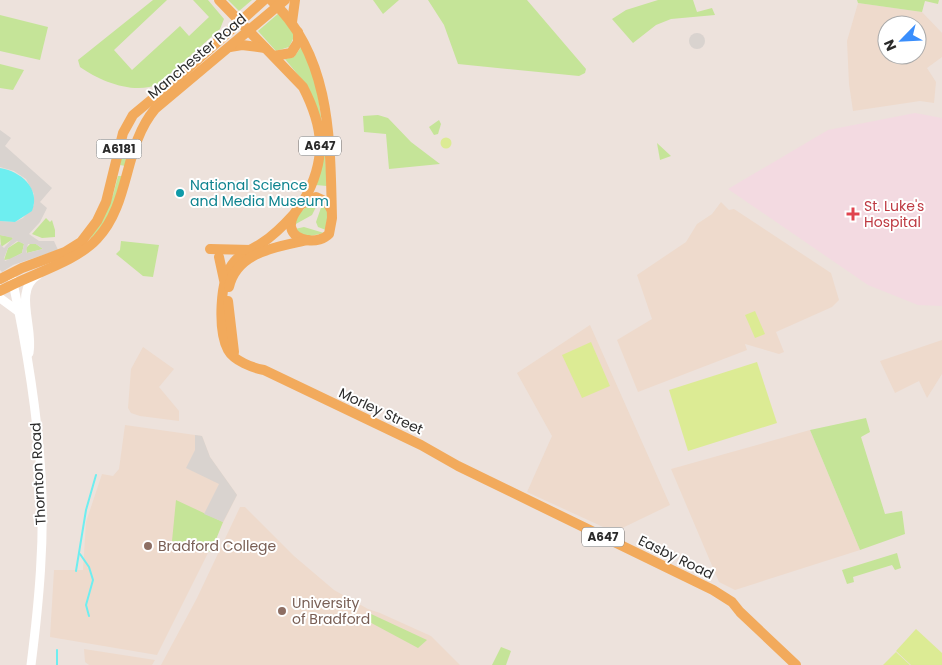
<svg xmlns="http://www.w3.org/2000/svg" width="942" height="665" font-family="Poppins,sans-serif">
<rect width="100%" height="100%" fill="#ede2dc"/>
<!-- education -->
<g fill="#eedacc" fill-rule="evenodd">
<path d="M858 3 922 12 942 33V57L927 68 936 82 934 103 920 101 853 111 849 84 847 41ZM887 25H917V55H887Z"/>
<polygon points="721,202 729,210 734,209 831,273 839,300 832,307 776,332 784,352 779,354 745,344 747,350 638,392 617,340 652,319 637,275 686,242 697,224 712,214"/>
<polygon points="590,325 670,505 614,532 527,492 552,436 517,373"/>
<polygon points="942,340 942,374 927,398 919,381 895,393 880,361"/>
<polygon points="143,347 174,369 159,387 179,411 179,421 140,416 131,413 128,408 131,369"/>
<polygon points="125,425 202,436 210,457 237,495 157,655 50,637 54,570 83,570 86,522 102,474 113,476 119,469"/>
<polygon points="810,430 860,550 735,590 719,582 671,469"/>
<polygon points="240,507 245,507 294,556 334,590 368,609 380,613 431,636 460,665 161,665 197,598"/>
<polygon points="84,649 155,660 152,665 89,665 85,662"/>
</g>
<!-- medical -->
<polygon fill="#f3dae1" points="915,113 942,118 942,306 918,305 868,285 728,189 828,130"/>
<!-- green -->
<g fill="#c5e498">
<path d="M153 0H167L114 50 132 70 180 26 189 36 209 17 193 0H208L224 19 220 29 159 84C135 95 101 82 80 67L78 60Z"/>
<polygon points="228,0 252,0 239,11"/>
<polygon points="373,0 399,0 383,14"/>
<polygon points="428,0 527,0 586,69 585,73 579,76 458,64 444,25"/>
<polygon points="658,0 693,0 697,12 712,8 715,15 671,19 656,25 633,43 612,19 626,10"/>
<polygon points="857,0 939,0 938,4 925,1 922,12 858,3"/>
<polygon points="279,13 293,30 294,37 289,47 276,51 258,31"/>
<polygon points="0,15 48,27 40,60 0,51"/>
<polygon points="302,46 315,76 322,123 308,87 285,59 294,57"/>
<polygon points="0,64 24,70 13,90 0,88"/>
<polygon points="378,115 388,118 411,142 440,164 389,169 386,134 364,132 363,116"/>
<polygon points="439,120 441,124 438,134 434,135 429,127"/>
<polygon points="125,138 131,141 125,166 120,165"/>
<polygon points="657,143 671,156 660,160"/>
<polygon points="325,155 327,186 316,185 324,156"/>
<polygon points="118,176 122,176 111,212 94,237 90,239 113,195"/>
<path d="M319 201 312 215 294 225C296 212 308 205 319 201Z"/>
<polygon points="323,202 328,210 326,230 318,227 316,222"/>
<polygon points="46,218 50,222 52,220 55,230 55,237 42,238 32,234"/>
<polygon points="304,227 324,233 306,237 295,229"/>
<polygon points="0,235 12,237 13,239 1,247"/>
<polygon points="19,241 24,244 22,253 11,259 4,260 8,248"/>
<polygon points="121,241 159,245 153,277 143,276 116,254 120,250"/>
<polygon points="30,244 36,244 43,249 27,253 26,248"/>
<polygon points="866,418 870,432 861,437 885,514 902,511 905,534 860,550 810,430"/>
<polygon points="176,500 223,522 211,552 172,541"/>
<polygon points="897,553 901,568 895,570 892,565 853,577 854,582 847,584 842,570"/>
<polygon points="369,613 427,640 418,648 362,618"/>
<polygon points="501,647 511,651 506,665 492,665"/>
</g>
<!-- pitch -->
<g fill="#dceb94">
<circle cx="446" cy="143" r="5.5"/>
<polygon points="755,311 765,334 755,338 745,315"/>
<polygon points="591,342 610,386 582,398 562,355"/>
<polygon points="757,362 777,423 688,451 669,390"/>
<polygon points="916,629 942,653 942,665 911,665 896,651"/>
<polygon points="896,652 910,665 883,665"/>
</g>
<!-- plaza -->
<g fill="#d9d3cf" fill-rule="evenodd">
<circle cx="697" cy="41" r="8"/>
<path d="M0 130 11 138 5 146 52 188 40 202 47 208 40 222 29 234 39 241H54L58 250 13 265 2 272 0 270V244L4 248 13 238 0 235V221L15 222 23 218 34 205V194L26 179 14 171 0 167ZM17 241 24 244 22 253 5 261 4 258 8 248ZM28 244H36L43 249 27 253 26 251Z"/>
<polygon points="195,435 202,436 210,457 237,495 223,522 204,514 219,484 186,468 195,450"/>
</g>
<!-- water -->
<path fill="#6eeef0" d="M0 168C20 171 41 188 32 211L15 222 0 221Z"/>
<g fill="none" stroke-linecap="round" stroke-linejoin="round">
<!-- stream -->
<g stroke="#6eeef0" stroke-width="2">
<polyline points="80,554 89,567 93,580 86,605 89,616"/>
<polyline points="76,571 86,510 96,475"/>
<polyline points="57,665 57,650"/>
</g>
<!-- secondary -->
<g stroke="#fff" stroke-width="9">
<path d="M12 278C26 343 37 409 41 474 45 538 39 602 31 665"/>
<polyline points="0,298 19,312"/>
<path d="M29 353C34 327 13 290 38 275"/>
</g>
<!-- primary -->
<g stroke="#f2aa5c" stroke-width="10">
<path d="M219 0 303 87C324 128 327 159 304 200 298 209 290 216 291 227 294 243 320 244 329 234L332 218C330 142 332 56 271 0"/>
<polyline points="292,22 295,0"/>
<polyline points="230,47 242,45 265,48"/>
<polyline points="274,56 291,53 298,42 298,32"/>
<polyline points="302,204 316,197 327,202 331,209"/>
<path d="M293 215C284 225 274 235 262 243 253 249 241 253 234 262 219 279 218 331 228 350 234 361 253 368 264 370L421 445 458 466 713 590 732 602 740 612 796 665"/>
<polyline points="210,249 251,250"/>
<polyline points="219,257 224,280"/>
<polyline points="0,279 22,268 65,252 81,242 97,221 106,202 123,133 133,115 174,81 264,0"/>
<path d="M229 287C237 251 278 247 308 240"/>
<path d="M0 291C28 275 76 262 97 239 131 203 123 147 155 109L285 0"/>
<polyline points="228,301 234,352"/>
</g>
</g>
<!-- markers -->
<circle fill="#0f9aa8" stroke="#fff" stroke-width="2" cx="180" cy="193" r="5"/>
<path fill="#e0444e" stroke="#fff" stroke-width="2" d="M850.5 206.5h5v5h5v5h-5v5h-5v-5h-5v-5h5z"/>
<g fill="#8d6e63" stroke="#fff" stroke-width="2">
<circle cx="148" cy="546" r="5"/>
<circle cx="282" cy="611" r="5"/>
</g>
<g text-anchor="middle" stroke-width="4" stroke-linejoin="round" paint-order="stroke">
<!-- shield labels -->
<g fill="#fff" stroke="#6b6b6b" stroke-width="1">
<rect x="299" y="136.5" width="42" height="19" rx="4"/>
<rect x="96.5" y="139.5" width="45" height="19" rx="4"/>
<rect x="582" y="527.5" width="42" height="19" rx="4"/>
</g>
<g font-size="12" font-weight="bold" fill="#2b2b2b">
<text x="320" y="150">A647</text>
<text x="119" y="153">A6181</text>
<text x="603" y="541">A647</text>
</g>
<!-- street labels -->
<g font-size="14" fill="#2b2b2b" stroke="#fff">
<text transform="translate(197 56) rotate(-40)" y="5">Manchester Road</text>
<text transform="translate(381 411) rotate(25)" y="5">Morley Street</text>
<text transform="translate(38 474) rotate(-93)" y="5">Thornton Road</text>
<text transform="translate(676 557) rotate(26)" y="5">Easby Road</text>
</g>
<!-- culture labels -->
<g font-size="14" fill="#0d838f" stroke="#fff" text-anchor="start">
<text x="190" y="190">National Science<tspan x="190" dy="16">and Media Museum</tspan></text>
</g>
<!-- health labels -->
<g font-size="14" fill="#be3a42" stroke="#fff" text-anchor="start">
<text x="864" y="211">St. Luke's<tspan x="864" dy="16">Hospital</tspan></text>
</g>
<!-- education labels -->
<g font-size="14" fill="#785e54" stroke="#fff" text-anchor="start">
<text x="158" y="551">Bradford College</text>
<text x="292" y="608">University<tspan x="292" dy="16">of Bradford</tspan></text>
</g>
</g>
<!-- north arrow -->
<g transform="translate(902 40) rotate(246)"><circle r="24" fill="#ffffff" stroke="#aaaaaa"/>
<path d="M0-4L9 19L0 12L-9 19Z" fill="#3a8efc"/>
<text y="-8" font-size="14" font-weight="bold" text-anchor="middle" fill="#2b2b2b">N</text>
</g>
</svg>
